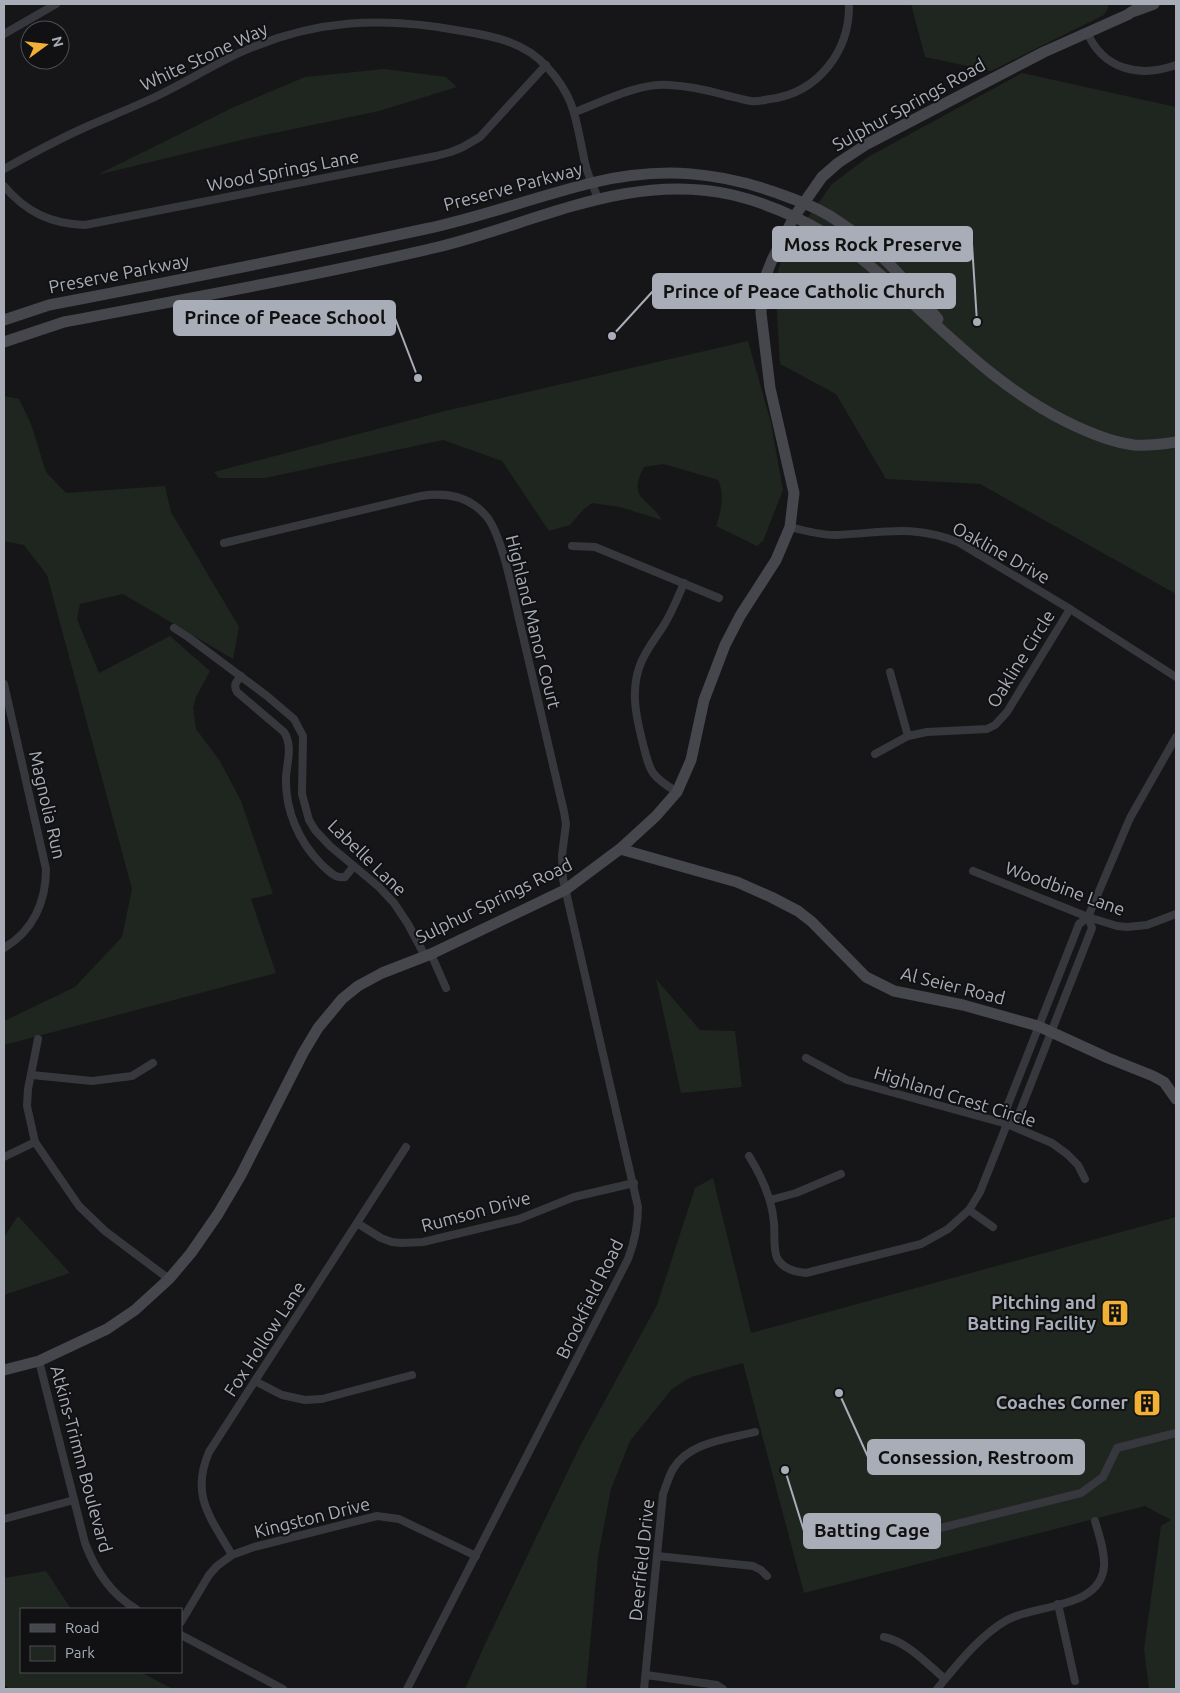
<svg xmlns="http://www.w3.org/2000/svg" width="1180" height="1693" font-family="Ubuntu,sans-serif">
<rect width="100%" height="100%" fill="#161618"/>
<!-- green -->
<g fill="#1e261f">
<polygon points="911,4 1108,4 1108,8 1104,15 991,71 925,57"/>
<polygon points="384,69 446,77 457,87 379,111 241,140 97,175 234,107 305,77"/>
<polygon points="1022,73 1176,107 1176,594 980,484 886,479 836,394 780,364 775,280 785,249 832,184 868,157"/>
<path d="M748 341 771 423 783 490 763 541 757 546 716 526C721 512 725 494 718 480L664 464 644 467C627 500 648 497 662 520L620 507 592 503 583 510 570 525 549 531 502 461 443 440 265 478H219L214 472 445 411Z"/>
<polygon points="4,396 19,399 31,424 46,472 66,493 165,486 171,512 239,627 233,659 123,594 80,604 77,619 99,673 170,636 210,671 196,697 193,708 196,729 220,761 241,801 273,894 251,899 276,973 4,1045 4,1021 75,987 122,937 132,889 47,575 24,545 4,541"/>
<polygon points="656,979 700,1030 735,1031 742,1087 681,1093"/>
<polygon points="713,1178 751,1333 1176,1217 1176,1689 1149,1689 1144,1649 1161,1526 1171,1520 1145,1506 804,1593 743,1363 691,1377 672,1389 630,1441 611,1489 598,1557 586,1689 465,1689 486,1642 579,1448 657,1305 695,1188"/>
<polygon points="18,1216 70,1273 4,1295 4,1237"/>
<polygon points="46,1571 71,1609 21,1609 21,1672 140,1672 173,1689 11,1689 4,1685 4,1578"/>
</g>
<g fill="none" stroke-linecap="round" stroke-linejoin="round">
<!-- street -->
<g stroke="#37383d" stroke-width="8">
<path d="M1087 32C1103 70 1140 78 1176 65"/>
<polyline points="4,34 56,4"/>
<path d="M575 112C604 101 638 83 669 85 688 86 707 90 725 95 734 97 743 100 751 101 757 102 764 100 770 99 818 93 850 51 849 4"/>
<path d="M4 169C31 154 59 139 88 126 111 116 134 107 157 96 184 83 210 67 237 54 312 19 382 16 462 31 493 36 525 42 547 67 578 100 576 126 586 167 589 178 594 188 598 198"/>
<path d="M4 186C26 212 51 224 85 225L436 156 451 152 463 147 480 137 546 65"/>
<path d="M790 527C805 531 821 535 836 535 884 533 911 524 958 542L1070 609 1176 677"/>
<path d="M224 543 421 496C446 492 470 496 487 517 502 536 513 593 519 619 534 683 549 748 564 812L566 824 562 855 563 879 638 1207C638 1226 635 1241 628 1259L407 1689"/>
<polyline points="572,546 595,547 719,598"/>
<polyline points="174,628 188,637 267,696 294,719 303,736 302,794 309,820 315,830 330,846 379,887 394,903 408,924 425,956"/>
<polyline points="890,672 908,736"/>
<path d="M241 676C236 682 233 685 237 692L284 732C293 746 287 762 286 777 285 811 299 842 322 865 329 871 335 879 345 877L354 866"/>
<path d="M4 684 46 869C46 902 33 931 4 948"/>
<polyline points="875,754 908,736 927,732 987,729 995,725 1007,712 1070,609"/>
<path d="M677 792C649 775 650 771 642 740 636 716 631 692 639 668 644 652 655 639 664 625 672 612 678 597 684 583"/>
<polyline points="973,871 1088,917 1117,926 1127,927 1147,925 1176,914"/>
<polyline points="1088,917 1092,928 1019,1114 1007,1124 1007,1107 1079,924 1088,917 1130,818 1176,737"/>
<polyline points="431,954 446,988"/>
<polyline points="38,1039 28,1089 27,1106 35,1142 79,1206 105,1231 169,1279"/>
<polyline points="806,1058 847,1080 1007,1124 1052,1143 1067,1154 1078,1165 1085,1179"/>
<polyline points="32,1075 92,1081 132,1076 153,1063"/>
<path d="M749 1156C762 1177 772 1198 774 1223 775 1233 773 1249 777 1258 783 1269 794 1272 806 1273L921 1244 948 1229 969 1210 980 1192 1007 1124"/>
<polyline points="4,1157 35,1142"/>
<polyline points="770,1200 796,1193 841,1174"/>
<polyline points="969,1210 993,1227"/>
<polyline points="357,1223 381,1238 392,1242 402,1243 423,1242 519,1219 574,1197 634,1183"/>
<path d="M39 1361 85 1543C95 1570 111 1594 136 1609"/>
<polyline points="255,1381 282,1395 305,1400 322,1399 412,1375"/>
<polyline points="4,1519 74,1500"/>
<polyline points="912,1527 928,1531 1081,1493 1103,1477 1117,1448 1176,1433"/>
<path d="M232 1555C211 1518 190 1496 209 1452L406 1147"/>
<polyline points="657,1556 753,1566 761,1570 767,1576"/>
<polyline points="1058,1604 1075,1681"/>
<polyline points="181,1622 209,1575 217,1566 232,1555 254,1547 377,1516 399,1519 476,1556"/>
<polyline points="181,1635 283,1689"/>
<path d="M884 1637C908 1642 927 1664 945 1679"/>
<polyline points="646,1675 717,1685 723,1689"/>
<path d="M644 1689 663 1494C666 1486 669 1476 673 1469 689 1442 728 1439 755 1432"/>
<path d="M937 1689C957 1665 979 1636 1007 1620 1036 1604 1101 1609 1104 1566 1105 1552 1099 1535 1095 1521"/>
</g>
<!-- secondary -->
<g stroke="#45474d" stroke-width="11">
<polyline points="1135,11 1154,4"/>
<path d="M4 320 49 305C175 281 300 256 425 229 481 217 535 197 591 183 661 166 721 171 788 197 805 203 824 211 839 222 878 247 908 284 938 319"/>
<path d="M4 342 64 322C189 298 315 276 438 247 536 223 630 171 733 195 775 205 818 226 853 252 926 309 981 379 1065 421 1087 432 1110 442 1134 445 1148 446 1163 444 1176 442"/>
<polyline points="620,849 737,882 771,897 798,911 812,922 866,977 894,991 963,1005 1038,1026 1108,1058 1153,1076 1164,1082 1176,1099"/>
<polyline points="4,1370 39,1361 107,1329 135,1310 169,1279 191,1253 218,1214 241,1175 303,1053 318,1028 342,999 358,986 382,973 431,954 565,890 620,849 656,816 677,792 691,760 704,700 725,645 740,616 776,560 790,527 794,493 770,388 761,313 762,292 766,275 772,260 794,217 822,177 838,163 867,144 1044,52 1127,15 1138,8 1141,4"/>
</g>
</g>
<!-- icons -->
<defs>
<symbol id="building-square" viewBox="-11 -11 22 22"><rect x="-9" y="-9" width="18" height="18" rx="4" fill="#f2b134" stroke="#111113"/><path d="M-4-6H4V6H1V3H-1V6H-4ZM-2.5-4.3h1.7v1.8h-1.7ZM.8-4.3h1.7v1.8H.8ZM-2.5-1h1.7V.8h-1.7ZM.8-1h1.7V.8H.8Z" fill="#111"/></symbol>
</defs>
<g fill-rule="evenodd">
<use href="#building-square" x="1099" y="1297" width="32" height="32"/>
<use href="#building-square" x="1131" y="1387" width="32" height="32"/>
</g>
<g text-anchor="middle" stroke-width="4" stroke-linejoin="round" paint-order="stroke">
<!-- street labels -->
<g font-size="18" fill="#a8adb8" stroke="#111113">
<text transform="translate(204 57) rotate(-25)" y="6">White Stone Way</text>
<text transform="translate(909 105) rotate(-29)" y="6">Sulphur Springs Road</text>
<text transform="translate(283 171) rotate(-11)" y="6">Wood Springs Lane</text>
<text transform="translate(513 187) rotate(-15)" y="6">Preserve Parkway</text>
<text transform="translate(119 274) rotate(-11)" y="6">Preserve Parkway</text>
<text transform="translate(1001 553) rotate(29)" y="6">Oakline Drive</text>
<text transform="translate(533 622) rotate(76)" y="6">Highland Manor Court</text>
<text transform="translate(1021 659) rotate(-58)" y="6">Oakline Circle</text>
<text transform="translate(47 805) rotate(77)" y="6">Magnolia Run</text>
<text transform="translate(367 858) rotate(44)" y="6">Labelle Lane</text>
<text transform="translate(1065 889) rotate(20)" y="6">Woodbine Lane</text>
<text transform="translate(494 901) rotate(-26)" y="6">Sulphur Springs Road</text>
<text transform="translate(953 986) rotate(14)" y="6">Al Seier Road</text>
<text transform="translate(955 1097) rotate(17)" y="6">Highland Crest Circle</text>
<text transform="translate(476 1212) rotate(-15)" y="6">Rumson Drive</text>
<text transform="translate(590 1299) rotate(-64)" y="6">Brookfield Road</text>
<text transform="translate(265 1339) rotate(-57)" y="6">Fox Hollow Lane</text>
<text transform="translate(81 1459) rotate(75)" y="6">Atkins-Trimm Boulevard</text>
<text transform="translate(312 1518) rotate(-14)" y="6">Kingston Drive</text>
<text transform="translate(642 1560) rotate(-84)" y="6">Deerfield Drive</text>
</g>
<!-- poi labels -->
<g font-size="18" font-weight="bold" fill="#a8adb8" stroke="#111113" text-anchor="end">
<text x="1096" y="1309">Pitching and<tspan x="1096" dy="21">Batting Facility</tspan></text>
<text x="1128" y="1409">Coaches Corner</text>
</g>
</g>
<!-- callouts -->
<path fill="none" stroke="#a8adb8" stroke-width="2" d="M977 322L972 244M612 336L653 291M418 378L395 318M839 1393L868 1457M785 1470L804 1531"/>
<g fill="#a8adb8" stroke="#111113" stroke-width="2">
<circle cx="977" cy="322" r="5"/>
<circle cx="612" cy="336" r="5"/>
<circle cx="418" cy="378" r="5"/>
<circle cx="839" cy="1393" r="5"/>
<circle cx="785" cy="1470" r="5"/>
</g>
<g fill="#a8adb8" stroke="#a8adb8" stroke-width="2">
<rect x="773" y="227" width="199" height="34" rx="5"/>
<rect x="653" y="274" width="302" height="34" rx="5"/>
<rect x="174" y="301" width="221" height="34" rx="5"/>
<rect x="868" y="1440" width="216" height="34" rx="5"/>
<rect x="804" y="1514" width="136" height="34" rx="5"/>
</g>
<g font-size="19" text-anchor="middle" font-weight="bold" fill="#111">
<text x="873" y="251">Moss Rock Preserve</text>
<text x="804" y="298">Prince of Peace Catholic Church</text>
<text x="285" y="324">Prince of Peace School</text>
<text x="976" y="1464">Consession, Restroom</text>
<text x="872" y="1537">Batting Cage</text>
</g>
<!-- border -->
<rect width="1180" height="1693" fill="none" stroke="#a8adb8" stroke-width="10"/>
<!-- legend -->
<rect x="20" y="1608" width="162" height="65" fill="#111113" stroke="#4d4f55"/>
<rect x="30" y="1624" width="25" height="8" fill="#45474d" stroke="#4d4f55"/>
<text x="65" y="1633" font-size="15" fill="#a8adb8">Road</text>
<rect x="30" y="1646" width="25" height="15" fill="#1e261f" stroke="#4d4f55"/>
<text x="65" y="1658" font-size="15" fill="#a8adb8">Park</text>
<!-- north arrow -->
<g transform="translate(45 45) rotate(75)"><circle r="24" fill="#111113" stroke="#4d4f55"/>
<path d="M0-4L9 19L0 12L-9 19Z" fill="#f2b134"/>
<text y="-8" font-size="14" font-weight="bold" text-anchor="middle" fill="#a8adb8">N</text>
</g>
</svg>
